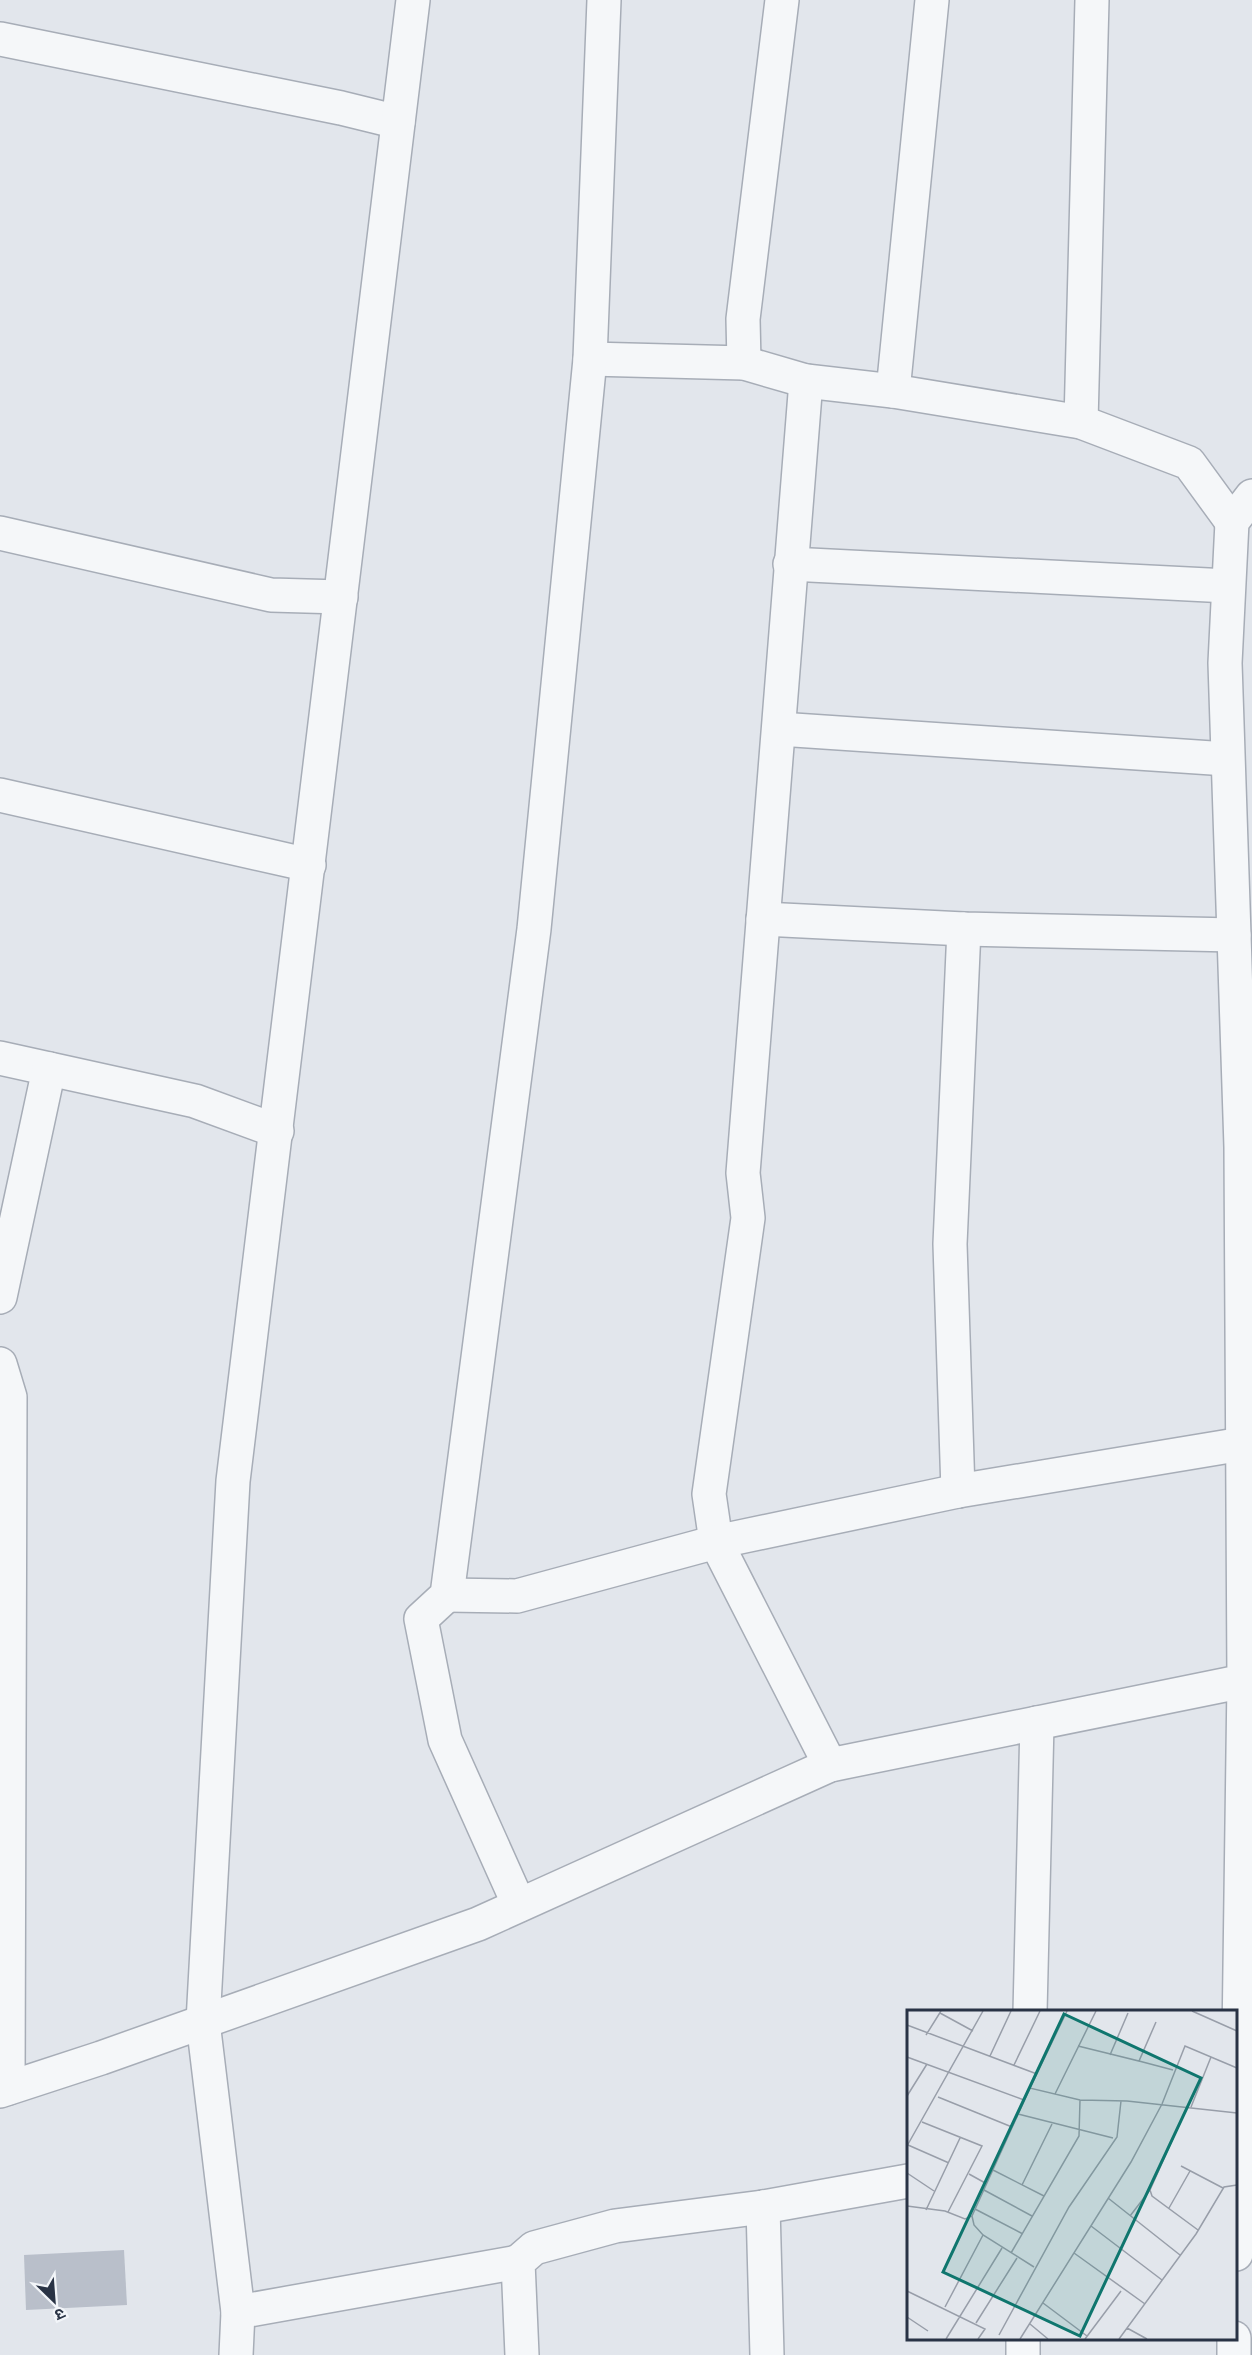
<svg xmlns="http://www.w3.org/2000/svg" width="1252" height="2355" font-family="Lato,'Noto Sans Devanagari',sans-serif">
<rect width="100%" height="100%" fill="#e2e6ec"/>
<!-- building -->
<polygon fill="#b9bfca" points="124,2250 127,2305 26,2310 24,2255"/>
<g fill="none" stroke-linecap="round" stroke-linejoin="round">
<defs>
<g id="minor">
<polyline points="0,39 341,108 398,122"/>
<polyline points="590,359 744,363 806,381 893,391 1081,422 1189,463 1232,522"/>
<polyline points="744,363 743,319 782,0"/>
<polyline points="806,381 743,1173 748,1218 709,1494 716,1542 830,1765"/>
<polyline points="893,391 932,0"/>
<polyline points="1081,422 1092,0"/>
<polyline points="0,533 271,595 341,597"/>
<polyline points="790,564 1228,586"/>
<polyline points="779,729 1227,759"/>
<polyline points="0,795 309,865"/>
<polyline points="763,919 964,929 1234,935"/>
<polyline points="0,1058 195,1101 277,1131"/>
<polyline points="0,1297 49,1069"/>
<polyline points="0,1364 10,1397 8,2088"/>
<polyline points="958,1491 950,1244 964,929"/>
<polyline points="447,1595 517,1596 716,1542 958,1491 1242,1444"/>
<polyline points="519,1905 445,1740 421,1619 447,1595 534,929 590,359 604,0"/>
<polyline points="1030,2012 1037,1723"/>
<polyline points="0,2091 101,2058 478,1924 830,1765 1244,1681 1241,1147 1225,663 1232,522 1252,496"/>
<polyline points="763,2207 767,2355"/>
<polyline points="1236,2254 1244,1681"/>
<polyline points="238,2312 518,2262"/>
<polyline points="236,2355 238,2312 203,2022 233,1481 413,0"/>
<polyline points="522,2355 518,2262 534,2248 615,2226 763,2207 908,2181"/>
<polyline points="1023,2355 1023,2338"/>
<polyline points="1234,2355 1234,2338"/>
</g>
</defs>
<!-- minor casing -->
<use href="#minor" stroke="#a7adb7" stroke-width="36"/>
<!-- minor -->
<use href="#minor" stroke="#f5f7f9" stroke-width="33"/>
</g>
<!-- overview -->
<g transform="translate(907 2010)">
<rect width="330" height="330" fill="#e2e6ec"/>
<path fill="none" stroke="#989ea9" stroke-width="1.5" d="M285 1 330 21M33 3 66 21M0 15 130 64M19 25 34 1M171 36 232 51 249 12M203 45 221 3M83 46 104 1M0 47 117 90M232 51 266 60M107 55 133 1M123 78 160 1M148 84 189 1M0 86 20 54M31 87 105 117M280 97 243 180 245 186 291 220M284 97 304 47M111 104 206 128M15 112 75 136 41 202M1 135 42 153M0 136 76 1M274 156 316 178M86 160 137 186M0 163 27 181M62 164 80 174M115 175 145 114M77 180 125 206M201 188 273 245M0 196 38 201 58 209 65 206 123 78 173 90 220 91 330 103M262 198 283 161M68 199 116 224M19 200 53 128M65 206 67 215 76 225 127 257M223 206 243 180M184 216 255 270M104 243 172 126 173 90M167 243 238 294M0 281 78 319 71 329M136 293 180 326M38 297 76 225M0 307 21 321M69 313 110 248M123 314 141 329M220 318 240 329M92 325 162 197 210 127 214 91M39 329 95 238M113 329 224 152 255 94 278 36 330 58M178 329 214 281M212 329 289 224 317 177 330 175"/>
<path fill="#0f766e" fill-opacity="0.15" stroke="#0f766e" stroke-width="3" d="M157 4 294 68 173 326 36 262Z"/>
<rect width="330" height="330" fill="none" stroke="#293345" stroke-width="3"/>
</g>
<!-- north arrow -->
<g transform="translate(54 2301) rotate(155)" stroke="#f2f5f9" stroke-width="4.5" paint-order="stroke">
<path d="M0-4.5L10 22L0 15L-10 22Z" fill="#293345"/>
<text y="-9" font-size="16" font-weight="bold" text-anchor="middle" fill="#293345">उ</text>
</g>
</svg>
